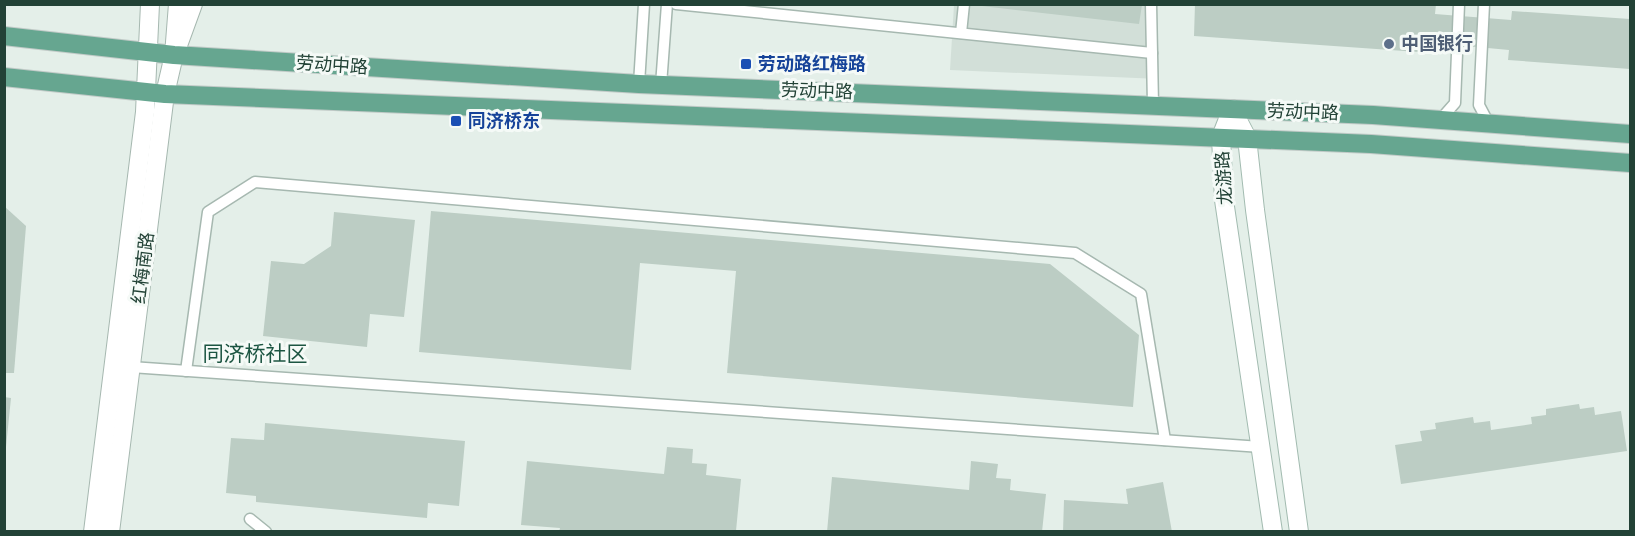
<svg xmlns="http://www.w3.org/2000/svg" width="1635" height="536" font-family="Inter,'Noto Sans SC',sans-serif">
<rect width="100%" height="100%" fill="#e4efe9"/>
<!-- built -->
<polygon fill="#d2dfd8" points="954,5 1157,5 1159,79 950,70"/>
<!-- building -->
<g fill="#bccdc4">
<polygon points="1195,4 1436,4 1435,14 1511,20 1512,11 1630,19 1630,69 1508,60 1509,50 1434,43 1433,53 1194,36"/>
<polygon points="982,5 1142,5 1139,24 982,6"/>
<polygon points="4,206 26,226 14,373 4,373"/>
<polygon points="431,211 1050,264 1139,335 1133,407 727,373 736,271 640,263 631,370 419,352"/>
<polygon points="334,212 415,220 404,317 370,314 367,347 263,336 271,261 304,264 331,246"/>
<polygon points="4,397 11,398 6,447 4,447"/>
<polygon points="1579,404 1580,409 1594,407 1595,415 1621,411 1627,451 1401,484 1395,445 1422,441 1420,431 1436,429 1435,423 1473,417 1474,423 1490,421 1491,430 1532,424 1531,417 1546,415 1546,409"/>
<polygon points="265,423 465,441 459,506 428,503 427,518 256,502 256,496 226,493 231,438 264,440"/>
<polygon points="667,447 693,449 692,463 707,464 706,475 741,479 736,531 559,532 560,528 521,525 527,461 664,474"/>
<polygon points="971,461 998,464 996,478 1011,479 1010,490 1046,494 1042,532 827,532 832,477 969,490"/>
<polygon points="1163,482 1172,532 1063,532 1064,500 1128,504 1126,489"/>
</g>
<g fill="none" stroke-linecap="round" stroke-linejoin="round">
<defs>
<g id="service">
<polyline points="676,4 1152,53"/>
<polyline points="1151,4 1153,105"/>
<polyline points="1484,4 1479,105 1489,124"/>
<polyline points="961,33 964,4"/>
<polyline points="639,84 644,4"/>
<polyline points="661,85 667,4"/>
<polyline points="1440,120 1455,103 1459,4"/>
<polyline points="131,367 1261,447"/>
<polyline points="186,371 208,212 255,182 1075,253 1141,294 1165,440"/>
<polyline points="250,519 266,532"/>
</g>
<polyline id="minor" points="177,48 193,4"/>
<g id="tertiary">
<polyline points="93,532 145,112 150,4"/>
<polyline points="110,532 165,94 174,55 178,4"/>
</g>
<g id="secondary">
<polyline points="1232,109 1247,138 1255,210 1299,532"/>
<polyline points="1232,109 1221,137 1224,200 1273,532"/>
</g>
<g id="primary">
<polyline points="4,36 174,55 639,84 1373,115 1630,134"/>
<polyline points="4,77 165,94 1371,144 1630,163"/>
</g>
</defs>
<!-- service casing -->
<use href="#service" stroke="#a6b8b0" stroke-width="13"/>
<!-- minor casing -->
<use href="#minor" stroke="#a6b8b0" stroke-width="20"/>
<!-- tertiary casing -->
<use href="#tertiary" stroke="#a6b8b0" stroke-width="20"/>
<!-- secondary casing -->
<use href="#secondary" stroke="#a2bbb0" stroke-width="20"/>
<!-- primary casing -->
<use href="#primary" stroke="#c1cac7" stroke-width="20"/>
<!-- service -->
<use href="#service" stroke="#fff" stroke-width="10"/>
<!-- minor -->
<use href="#minor" stroke="#fff" stroke-width="18"/>
<!-- tertiary -->
<use href="#tertiary" stroke="#fff" stroke-width="18"/>
<!-- secondary -->
<use href="#secondary" stroke="#fff" stroke-width="18"/>
<!-- primary -->
<use href="#primary" stroke="#66a690" stroke-width="18"/>
</g>
<!-- markers -->
<circle fill="#5c6f8a" stroke="#f5faf7" stroke-width="2" cx="1389" cy="44" r="6"/>
<g fill="#1a4fb4" stroke="#f5faf7" stroke-width="2">
<rect x="740" y="58" width="12" height="12" rx="3"/>
<rect x="450" y="115" width="12" height="12" rx="3"/>
</g>
<g text-anchor="middle" stroke-width="6" stroke-linejoin="round" paint-order="stroke">
<!-- service labels -->
<g font-size="18" font-weight="bold" fill="#4e5e75" stroke="#f5faf7" text-anchor="start">
<text x="1401" y="50">中国银行</text>
</g>
<!-- transit labels -->
<g font-size="18" font-weight="bold" fill="#164399" stroke="#f5faf7" text-anchor="start">
<text x="758" y="70">劳动路红梅路</text>
<text x="468" y="127">同济桥东</text>
</g>
<!-- street labels -->
<g font-size="18" fill="#224236" stroke="#f5faf7">
<text transform="translate(332 65) rotate(4)" y="6">劳动中路</text>
<text transform="translate(817 91) rotate(2)" y="6">劳动中路</text>
<text transform="translate(1303 112) rotate(2)" y="6">劳动中路</text>
<text transform="translate(1224 178) rotate(-94)" y="6">龙游路</text>
<text transform="translate(143 268) rotate(-83)" y="6">红梅南路</text>
</g>
<!-- quarter labels -->
<g font-size="21" fill="#1c5542" stroke="#f5faf7">
<text x="255" y="361">同济桥社区</text>
</g>
</g>
<!-- border -->
<rect width="1635" height="536" fill="none" stroke="#224236" stroke-width="12"/>
</svg>
